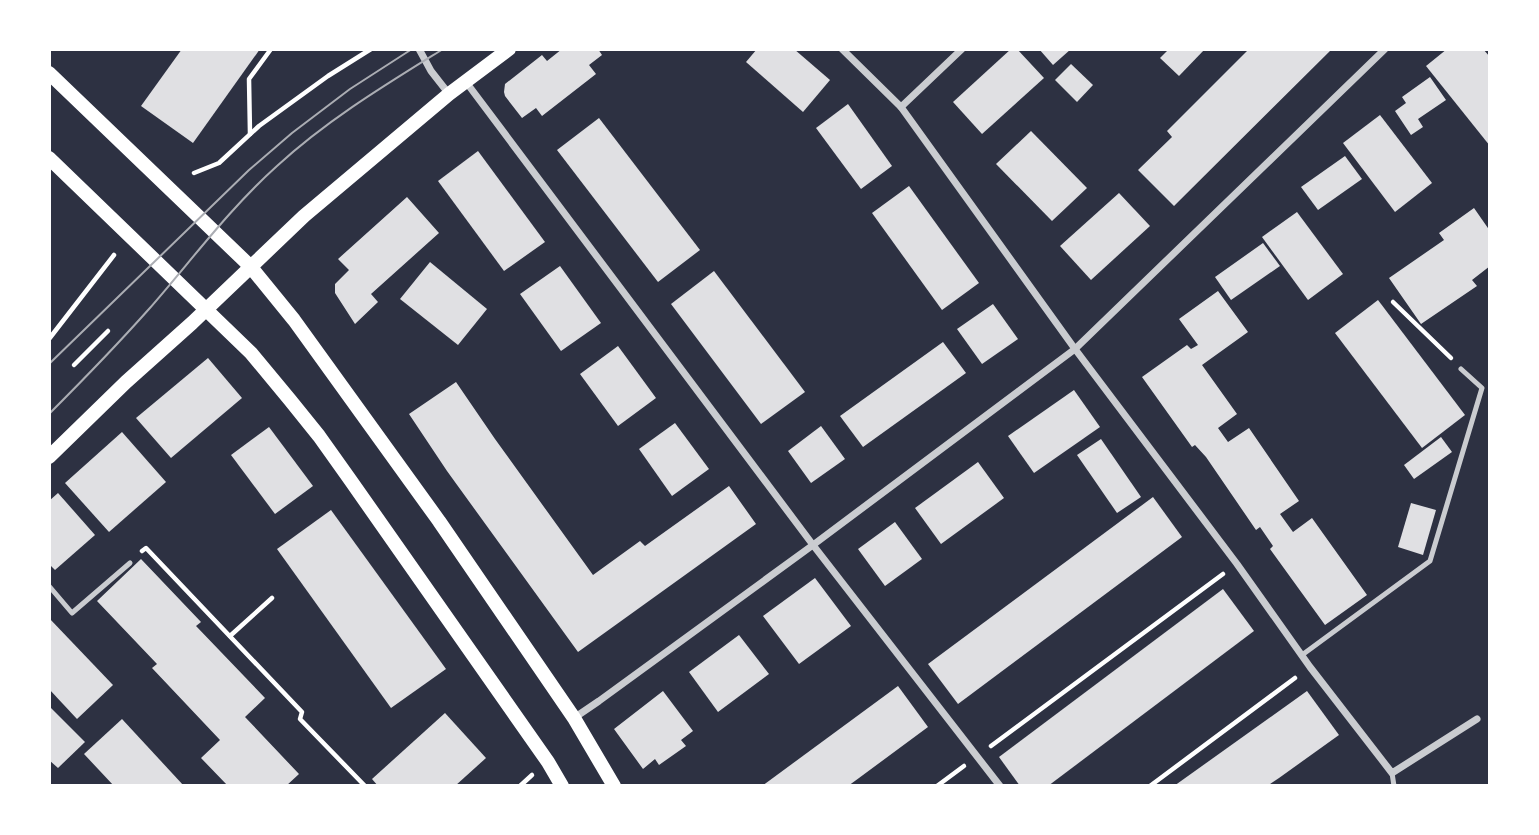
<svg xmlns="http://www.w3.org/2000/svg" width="1539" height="835" font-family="Lora,serif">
<rect width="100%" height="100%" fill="#2d3142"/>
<!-- building -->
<g fill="#e0e0e3">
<polygon points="182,49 260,49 193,143 141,106"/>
<polygon points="562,49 598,49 602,55 589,65 596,74 542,116 536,108 522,118 505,96 504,92 505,84 542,55 547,61"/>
<polygon points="757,49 794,49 830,80 803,112 746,62"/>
<polygon points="1011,49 1017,49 1044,78 982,134 953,102"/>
<polygon points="1039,49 1071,49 1053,65"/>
<polygon points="1169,49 1205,49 1179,76 1160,58"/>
<polygon points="1249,49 1332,49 1174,206 1138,170 1172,137 1167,131"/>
<polygon points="1447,49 1483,49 1490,57 1490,146 1426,66"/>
<polygon points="1071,64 1093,85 1077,102 1055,80"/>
<polygon points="1430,77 1446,100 1418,119 1423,127 1411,135 1395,111 1406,103 1402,97"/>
<polygon points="848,104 892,166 861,189 816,128"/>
<polygon points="1380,115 1432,183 1395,212 1343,143"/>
<polygon points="599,118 700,250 658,282 557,150"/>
<polygon points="1031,131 1087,188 1052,221 996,164"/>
<polygon points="478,151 545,242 504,271 438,181"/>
<polygon points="1345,156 1362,179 1318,210 1301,187"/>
<polygon points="909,186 979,283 942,310 872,213"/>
<polygon points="1119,193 1150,226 1091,280 1060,246"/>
<polygon points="407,197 439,233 371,294 378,302 355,324 335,293 335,284 349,270 338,259"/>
<polygon points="1474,208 1490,231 1490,266 1472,280 1477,286 1421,324 1389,278 1444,240 1439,233"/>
<polygon points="1297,212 1343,274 1308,300 1262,237"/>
<polygon points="1263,243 1280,266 1231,300 1215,277"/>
<polygon points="430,262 487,309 458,345 400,299"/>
<polygon points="560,266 601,323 561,351 520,294"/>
<polygon points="714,271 805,392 761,424 671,304"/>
<polygon points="1218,291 1248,332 1202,365 1237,414 1218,428 1228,442 1249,428 1299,501 1280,514 1293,532 1312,518 1367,595 1325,625 1270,549 1273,546 1260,527 1256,530 1206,457 1195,445 1192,447 1142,377 1187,345 1191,349 1198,345 1179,319"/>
<polygon points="1378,300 1465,415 1422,448 1335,333"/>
<polygon points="993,304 1018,339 982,364 957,329"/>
<polygon points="943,342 966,373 863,447 840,416"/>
<polygon points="618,346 656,398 618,426 580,374"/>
<polygon points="208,358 242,398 171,458 136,418"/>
<polygon points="456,382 495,439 593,575 640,541 645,546 729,486 756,524 578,652 447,471 409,414"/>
<polygon points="1074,390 1100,427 1034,473 1008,436"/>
<polygon points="675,423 709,469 672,496 639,449"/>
<polygon points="821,426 845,459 811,483 788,451"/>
<polygon points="269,427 313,486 275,514 231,455"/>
<polygon points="122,432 166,482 109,532 65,483"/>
<polygon points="1441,437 1452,452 1414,479 1404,465"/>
<polygon points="1101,439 1141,497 1117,513 1077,455"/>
<polygon points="978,462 1004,498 941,544 915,508"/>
<polygon points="58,493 95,535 55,570 49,564 49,501"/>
<polygon points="1153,497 1182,537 958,704 928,664"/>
<polygon points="1411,503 1436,510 1423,555 1398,547"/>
<polygon points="331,510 446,669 391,708 277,549"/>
<polygon points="895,522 922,559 885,586 858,549"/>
<polygon points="141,559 201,622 196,626 265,698 245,717 299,774 286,786 228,786 201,758 220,740 152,668 157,664 97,601"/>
<polygon points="815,578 851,626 799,664 763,616"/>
<polygon points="1223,589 1254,631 1048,786 1020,786 999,757"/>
<polygon points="49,618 113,685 77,719 49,689"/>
<polygon points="739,635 769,674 718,712 689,672"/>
<polygon points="898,686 928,727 859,778 848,786 762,786"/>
<polygon points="663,691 693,731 681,740 686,746 659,765 655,759 643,769 614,729"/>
<polygon points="1307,691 1339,735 1279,778 1267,786 1174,786"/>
<polygon points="49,706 85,742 58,768 49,760"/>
<polygon points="445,713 486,758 455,786 378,786 372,779"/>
<polygon points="122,719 184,786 114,786 84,754"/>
</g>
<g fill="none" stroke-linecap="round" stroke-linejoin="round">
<!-- path -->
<g stroke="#fff" stroke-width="4.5">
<polyline points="250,134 249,79 271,49"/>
<polyline points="194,173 219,163 259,126 328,76 371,49"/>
<polyline points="1393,302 1451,358"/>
<polyline points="49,339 114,255"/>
<polyline points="74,365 108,331"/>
<polyline points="142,551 146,548 302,712 300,719 365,786"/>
<polyline points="230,636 272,598"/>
<polyline points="991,746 1223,574"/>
<polyline points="520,786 532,775"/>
<polyline points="937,786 964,766"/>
<polyline points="1150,786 1295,678"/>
</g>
<!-- service -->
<g stroke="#caccd0" stroke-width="5">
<polyline points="49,586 72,613 130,563"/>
<polyline points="1302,655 1430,561 1482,388 1461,369"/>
<polyline points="1392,773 1394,786"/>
</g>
<!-- minor -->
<g stroke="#caccd0" stroke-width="7">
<polyline points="419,49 431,71 449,94"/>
<polyline points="842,49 901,107 1075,349 1237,564 1310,667 1392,773 1477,719"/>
<polyline points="466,82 813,545 1000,786"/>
<polyline points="901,107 962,49"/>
<polyline points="574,718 599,701 813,545 1075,349 1385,49"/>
</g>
<!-- secondary -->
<g stroke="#fff" stroke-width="14">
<polyline points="49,73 250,266 294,320 439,521 574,718 614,786"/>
<polyline points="49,158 251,353 290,400 319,436 351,481 548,762 562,786"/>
<polyline points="49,457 126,382 192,323 304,216 449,94 509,49"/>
</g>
<!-- tram -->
<g stroke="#abadb3" stroke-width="2">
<polyline points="49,364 249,170 292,133 350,89 412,49"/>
<path d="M49 414C83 380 117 345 149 309 191 261 229 209 277 166 327 120 385 85 443 49"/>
</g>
</g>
<!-- border -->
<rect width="1539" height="835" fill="none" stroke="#ffffff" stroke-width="102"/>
</svg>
